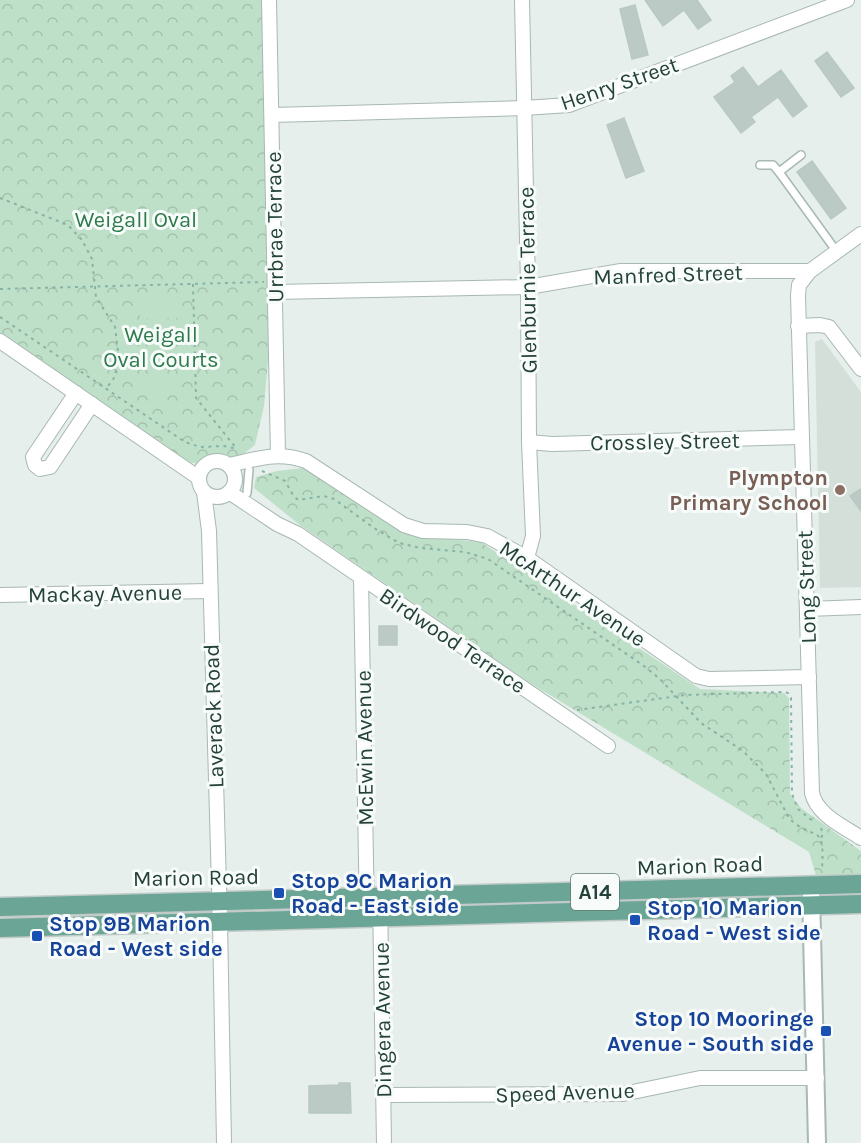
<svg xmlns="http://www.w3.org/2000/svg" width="861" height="1143" font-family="Karla,sans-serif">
<defs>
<pattern id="park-crowns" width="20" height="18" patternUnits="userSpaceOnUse" patternTransform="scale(1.5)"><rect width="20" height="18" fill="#bfe0c8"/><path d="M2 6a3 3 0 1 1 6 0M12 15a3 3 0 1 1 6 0" fill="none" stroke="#a4c1ad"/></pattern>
</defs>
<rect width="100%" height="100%" fill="#e6efeb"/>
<!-- built -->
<polygon fill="#d4dfda" points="822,339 861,392 861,587 820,588 815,342"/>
<!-- park -->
<g fill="url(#park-crowns)">
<polygon points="0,0 269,0 274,292 264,406 255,445 229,465 218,461 204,465 172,459 0,341"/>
<polygon points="303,468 408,535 481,542 700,689 784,693 789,698 790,794 801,808 861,851 861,878 817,879 809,852 530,683 301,526 254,488 256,477 277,471"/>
</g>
<!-- pitch -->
<g fill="#bfe0c8">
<polygon points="181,299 181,318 140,319 140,300"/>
<polygon points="182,325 182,344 141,344 141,326"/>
<polygon points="141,350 182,350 182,368 141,369"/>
<polygon points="182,374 182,393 141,394 140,375"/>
</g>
<!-- building -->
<g fill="#bbcac4" stroke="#b8c9c2" stroke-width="1.5">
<polygon points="645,0 697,0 711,20 698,29 684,10 663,26"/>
<polygon points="635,5 648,55 632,59 620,9"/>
<polygon points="827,52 854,88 841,97 815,61"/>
<polygon points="743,67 758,87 781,70 807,106 793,117 778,97 751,117 755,122 741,133 714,97 735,82 731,76"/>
<polygon points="624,118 644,171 626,178 607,125"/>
<polygon points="812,161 846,208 831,219 797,172"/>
<polygon points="861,489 861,511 850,496"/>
<rect x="379" y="626" width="18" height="19"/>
<polygon points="339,1083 350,1083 351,1113 309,1113 309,1086 339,1085"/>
</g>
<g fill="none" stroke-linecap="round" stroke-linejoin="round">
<defs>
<g id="service">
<polyline points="801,155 779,172 837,252"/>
<polyline points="760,165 773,165 779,172"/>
<polyline points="247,493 249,470"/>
</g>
<g id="minor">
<polyline points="269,0 278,455"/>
<polyline points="522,0 528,287 529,442 533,536 527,558"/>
<polyline points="272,115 524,108 569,105 847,0"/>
<path d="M861 234 810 271 799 285 798 295 812 793C817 815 843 826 861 838"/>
<polyline points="274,292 528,287 621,271 810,271"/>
<polyline points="798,326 820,325 829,327 861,369"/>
<polyline points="0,341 199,478"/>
<polyline points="76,393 33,457 35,465 40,469 50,467 92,404"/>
<polyline points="529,442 552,444 801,437"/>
<circle cx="217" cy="479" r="18"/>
<path d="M229 465C257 459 277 451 306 461L404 525 423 531 467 532 487 536 527 558 696 676 709 679 809 677"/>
<polyline points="204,492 209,531 220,922 224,1143"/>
<polyline points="229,492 277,524 298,534 608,746"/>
<polyline points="361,578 367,918"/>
<polyline points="0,595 209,591"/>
<polyline points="808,609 861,607"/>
<polyline points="380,898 384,1143"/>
<polyline points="384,1095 623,1094 700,1078 817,1078"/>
</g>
<polyline id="tertiary" points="811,892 817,1143"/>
<g id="primary">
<polyline points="0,907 861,884"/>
<polyline points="0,928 861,904"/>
</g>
</defs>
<!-- service casing -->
<use href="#service" stroke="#a8b8b2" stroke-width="10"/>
<!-- minor casing -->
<use href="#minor" stroke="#a8b8b2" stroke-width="16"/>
<!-- tertiary casing -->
<use href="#tertiary" stroke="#a8b8b2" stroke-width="20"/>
<!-- primary casing -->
<use href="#primary" stroke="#c2cac8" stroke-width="21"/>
<!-- path -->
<g stroke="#86b3a5" stroke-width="2" stroke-dasharray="3 4.5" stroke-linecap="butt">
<polyline points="0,198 68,225 82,240 92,259 96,297 115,327 119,360 114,378 106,389"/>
<polyline points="193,284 196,398 236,448"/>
<polyline points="0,289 264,282"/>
<polyline points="0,317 185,442 200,447 224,446 238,449"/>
<path d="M262 471 285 481 293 495 298 500 324 496 334 499 374 528 399 543 420 548 465 552 488 559 644 666 660 679 701 723 743 751 766 774 789 818C815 844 825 819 822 870"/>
<polyline points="577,710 685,695 783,692 788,693 791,698 792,794 798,809 814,822"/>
<polyline points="821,828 823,834 821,838"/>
</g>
<!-- service -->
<use href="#service" stroke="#fff" stroke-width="7"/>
<!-- minor -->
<use href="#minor" stroke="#fff" stroke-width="14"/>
<!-- tertiary -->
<use href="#tertiary" stroke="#fff" stroke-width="16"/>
<!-- primary -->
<use href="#primary" stroke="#6aa596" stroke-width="18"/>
</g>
<!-- markers -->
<circle fill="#8d6e63" stroke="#f7fbf9" stroke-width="2" cx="840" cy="490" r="6"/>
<g fill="#1a4fb4" stroke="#f7fbf9" stroke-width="2">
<rect x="273" y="887" width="12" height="12" rx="3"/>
<rect x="629" y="914" width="12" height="12" rx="3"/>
<rect x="31" y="930" width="12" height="12" rx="3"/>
<rect x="820" y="1025" width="12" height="12" rx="3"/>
</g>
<g text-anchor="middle" stroke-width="6" stroke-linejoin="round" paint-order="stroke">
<!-- shield labels -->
<rect fill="#f7fbf9" stroke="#637a73" stroke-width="1.5" x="571" y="874" width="48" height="36" rx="4.5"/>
<g font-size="21" font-weight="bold" fill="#24423a">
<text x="595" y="899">A14</text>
</g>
<!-- street labels -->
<g font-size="22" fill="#24423a" stroke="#f7fbf9">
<text transform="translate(619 83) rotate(-19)" y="8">Henry Street</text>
<text transform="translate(274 227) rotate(-91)" y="8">Urrbrae Terrace</text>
<text transform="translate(668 274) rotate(-2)" y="8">Manfred Street</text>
<text transform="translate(527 280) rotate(-91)" y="8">Glenburnie Terrace</text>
<text transform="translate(665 441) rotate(-1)" y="8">Crossley Street</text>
<text transform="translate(806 587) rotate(-92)" y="8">Long Street</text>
<text transform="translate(105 593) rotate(-1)" y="8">Mackay Avenue</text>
<text transform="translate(573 593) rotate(34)" y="8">McArthur Avenue</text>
<text transform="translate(453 640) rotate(34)" y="8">Birdwood Terrace</text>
<text transform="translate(213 716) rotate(-92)" y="8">Laverack Road</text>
<text transform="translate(364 748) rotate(-91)" y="8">McEwin Avenue</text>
<text transform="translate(700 865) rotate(-2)" y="8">Marion Road</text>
<text transform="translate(196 877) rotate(-1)" y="8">Marion Road</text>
<text transform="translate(382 1020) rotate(-91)" y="8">Dingera Avenue</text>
<text transform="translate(565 1092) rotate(-2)" y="8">Speed Avenue</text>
</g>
<!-- park labels -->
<g font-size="22" fill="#2d7a4b" stroke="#f7fbf9">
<text x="136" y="227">Weigall Oval</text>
<text x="161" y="342">Weigall<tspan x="161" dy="25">Oval Courts</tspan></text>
</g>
<!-- education labels -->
<g font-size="22" font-weight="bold" fill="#785e54" stroke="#f7fbf9" text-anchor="end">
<text x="828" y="485">Plympton<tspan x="828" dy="25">Primary School</tspan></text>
</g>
<!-- transit labels -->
<g font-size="22" font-weight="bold" fill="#164399" stroke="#f7fbf9" text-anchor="start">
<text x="291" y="888">Stop 9C Marion<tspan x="291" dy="25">Road - East side</tspan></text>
<text x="647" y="915">Stop 10 Marion<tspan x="647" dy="25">Road - West side</tspan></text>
<text x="49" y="931">Stop 9B Marion<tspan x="49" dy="25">Road - West side</tspan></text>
<text x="814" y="1026" text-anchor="end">Stop 10 Mooringe<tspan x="814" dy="25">Avenue - South side</tspan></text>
</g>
</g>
</svg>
